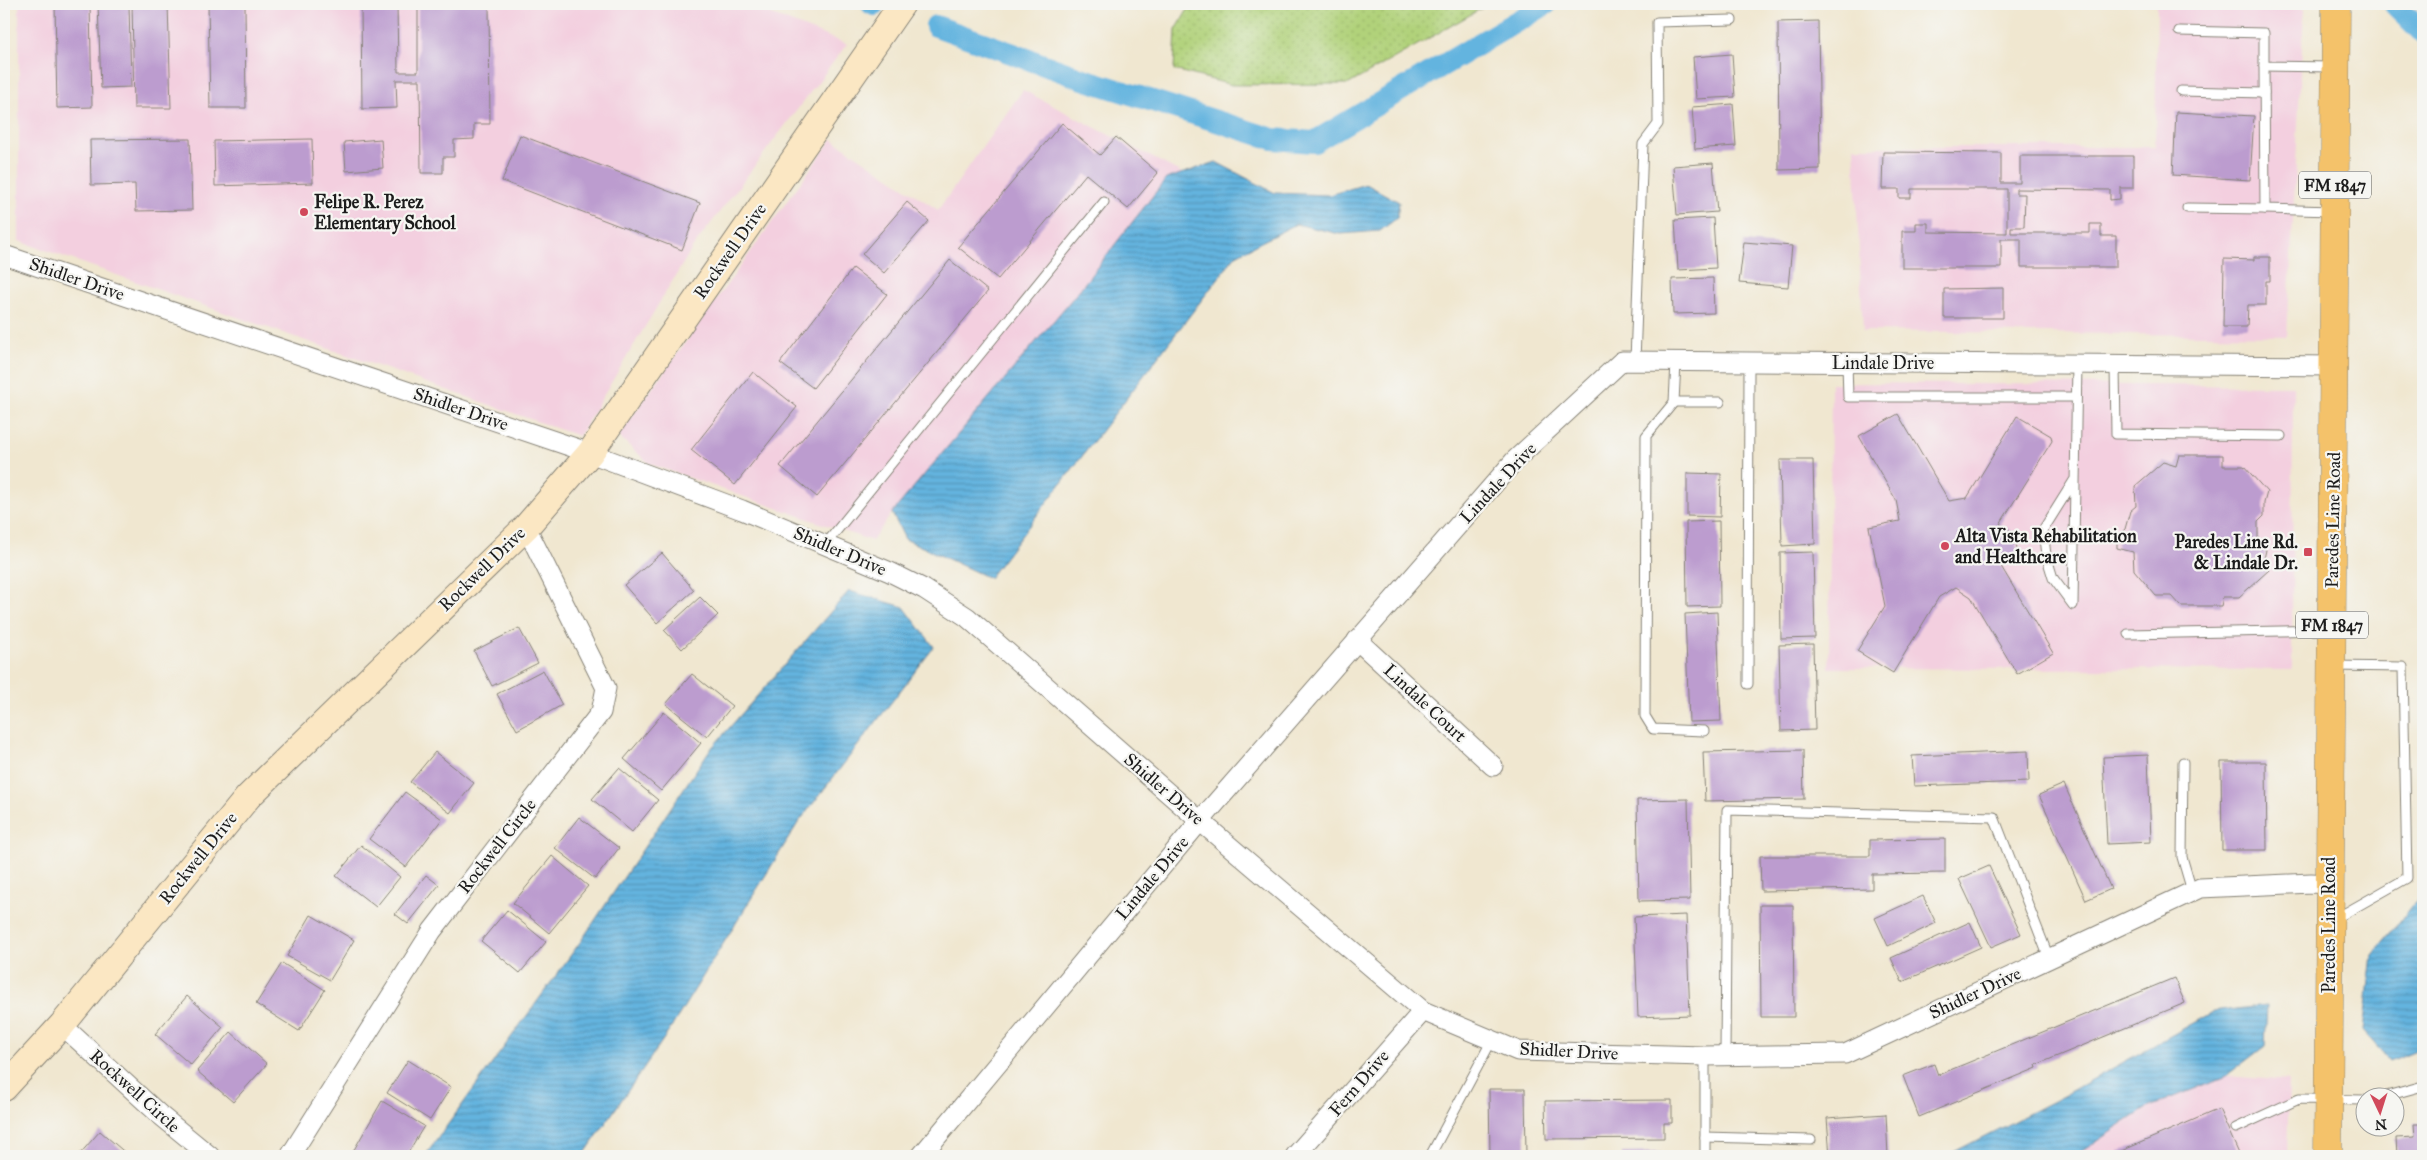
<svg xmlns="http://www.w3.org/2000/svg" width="2427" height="1160" font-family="'IM FELL Great Primer',serif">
<defs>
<pattern id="grass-dots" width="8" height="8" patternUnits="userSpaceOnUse" patternTransform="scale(1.25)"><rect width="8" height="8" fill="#b1d27a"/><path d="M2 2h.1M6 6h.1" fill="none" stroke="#98b469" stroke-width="1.8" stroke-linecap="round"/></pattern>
<pattern id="water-rules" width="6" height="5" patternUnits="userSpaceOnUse" patternTransform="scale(1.25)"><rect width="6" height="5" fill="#64b4df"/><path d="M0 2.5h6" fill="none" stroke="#5292b4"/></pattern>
</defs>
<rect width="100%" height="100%" fill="#f6f6f2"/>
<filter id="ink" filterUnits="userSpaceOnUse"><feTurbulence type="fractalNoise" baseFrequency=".02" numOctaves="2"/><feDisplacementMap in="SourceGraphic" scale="10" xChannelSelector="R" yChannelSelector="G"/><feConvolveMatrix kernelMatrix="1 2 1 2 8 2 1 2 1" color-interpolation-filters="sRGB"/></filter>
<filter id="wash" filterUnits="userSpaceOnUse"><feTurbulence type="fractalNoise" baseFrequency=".0096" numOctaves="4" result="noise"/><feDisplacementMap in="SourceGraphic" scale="20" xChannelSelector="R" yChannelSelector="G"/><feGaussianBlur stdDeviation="1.12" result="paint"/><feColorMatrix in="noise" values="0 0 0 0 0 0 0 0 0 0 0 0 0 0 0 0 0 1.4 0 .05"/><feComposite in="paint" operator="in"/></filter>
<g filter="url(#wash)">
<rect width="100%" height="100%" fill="#f0e7d0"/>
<!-- built -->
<g fill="#f3cfdf">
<polygon points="19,4 744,4 847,44 693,247 579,436 19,241"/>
<polygon points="2157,4 2282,4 2304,9 2287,336 1863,331 1854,147 2155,147"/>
<polygon points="1023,90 1182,173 892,513 872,541 650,464 618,436 832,139 938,210"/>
<polygon points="1831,383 2293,386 2292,670 1829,668"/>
<polygon points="2226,1076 2289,1081 2287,1156 2074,1156 2147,1108"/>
</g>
<!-- grass -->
<polygon fill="url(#grass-dots)" stroke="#66774b" points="1191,4 1489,4 1349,84 1232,85 1174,70 1176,30"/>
<!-- water -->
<g fill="url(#water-rules)" stroke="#40687e">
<polygon points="1216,162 1275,193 1329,195 1366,184 1399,202 1397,218 1380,231 1340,234 1296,224 1236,255 989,578 905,539 892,513 1077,293 1166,179"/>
<polygon points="849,591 904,607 934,647 798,823 669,1031 583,1156 425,1156 581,941 709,751"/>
<polygon points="2423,893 2423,1047 2390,1061 2363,1031 2372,955"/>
<polygon points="2267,1005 2265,1046 2226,1076 2147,1108 2074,1156 1946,1156 2065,1095 2213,1012"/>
</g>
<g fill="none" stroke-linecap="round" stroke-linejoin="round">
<!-- canal -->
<g stroke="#64b4df" stroke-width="22">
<polyline points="872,4 874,5"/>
<polyline points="2395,5 2423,33"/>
<polyline points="936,26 1080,78 1273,139 1314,142 1546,4"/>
</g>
</g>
<g id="blocks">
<!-- building -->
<g fill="#bc9ccf">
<polygon points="55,4 90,4 92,107 57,108"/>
<polygon points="98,4 129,4 131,87 101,88"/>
<polygon points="132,4 168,4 171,108 134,108"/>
<polygon points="208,4 245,4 246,108 210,108"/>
<polygon points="361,4 397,4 398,72 418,72 418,4 489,4 490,124 474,124 474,139 454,140 454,157 443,157 443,173 421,173 420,80 396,80 397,108 362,109"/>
<polygon points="1818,21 1820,169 1779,170 1778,22"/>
<polygon points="1732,54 1735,97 1696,99 1693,57"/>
<polygon points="1733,104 1736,146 1695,149 1692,107"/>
<polygon points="2176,112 2254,116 2250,180 2173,175"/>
<polygon points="1062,123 1100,155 1116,137 1158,173 1128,209 1086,174 998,279 958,247"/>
<polygon points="520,135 700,203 682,250 502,181"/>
<polygon points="190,139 192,210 136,211 135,184 91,185 90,140"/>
<polygon points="312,139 313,183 215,186 214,141"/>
<polygon points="381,139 383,168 346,171 344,142"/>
<polygon points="1883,152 2001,153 2001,183 2020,183 2020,156 2133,156 2133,188 2120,188 2120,199 2110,200 2110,190 2016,189 2016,194 2025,194 2024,227 2011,227 2011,233 2090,233 2090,224 2101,224 2101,236 2116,236 2116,267 2021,267 2021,239 2001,239 2001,268 1902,268 1902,231 1916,231 1916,223 1928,223 1928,232 2007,233 2007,189 1911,189 1911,198 1899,198 1899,189 1882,189"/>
<polygon points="1713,163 1717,212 1677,215 1673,166"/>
<polygon points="907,202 929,221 884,273 862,254"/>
<polygon points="1713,218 1716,268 1678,270 1675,220"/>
<polygon points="1744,242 1792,246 1788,287 1739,283"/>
<polygon points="2254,257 2270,257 2270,281 2266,281 2266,305 2248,305 2247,327 2223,327 2224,259 2254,260"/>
<polygon points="950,260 988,291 817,497 780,466"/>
<polygon points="853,268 887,294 813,388 780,363"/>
<polygon points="1713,278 1714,313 1673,314 1672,279"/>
<polygon points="2003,288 2003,318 1944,318 1944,289"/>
<polygon points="753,372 797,407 735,485 691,450"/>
<polygon points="1898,414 1949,501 1967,498 2017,416 2051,436 2052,441 2000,524 2014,533 2019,559 1999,563 2053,653 2017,674 1971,597 1956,587 1939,597 1893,673 1857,651 1885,606 1869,527 1900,521 1896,500 1859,436"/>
<polygon points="2179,455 2223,455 2223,466 2244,466 2267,492 2264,503 2264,516 2258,522 2258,541 2266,550 2263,563 2269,570 2239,597 2223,597 2221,606 2181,606 2172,596 2156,596 2134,570 2133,552 2117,548 2117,537 2125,529 2130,511 2136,506 2135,486 2163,462 2176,466"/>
<polygon points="1780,460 1813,460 1815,544 1782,546"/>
<polygon points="1687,473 1721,474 1720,517 1687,516"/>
<polygon points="1719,521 1720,606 1687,607 1686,522"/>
<polygon points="1813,552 1815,638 1781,639 1780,553"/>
<polygon points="662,553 694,590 657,623 624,585"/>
<polygon points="700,597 718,615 682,649 664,630"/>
<polygon points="1717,612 1721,721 1689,722 1685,614"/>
<polygon points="519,628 538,663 492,686 474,651"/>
<polygon points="1813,644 1815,730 1781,731 1779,645"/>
<polygon points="543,670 562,705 517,730 497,694"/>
<polygon points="692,674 732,706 707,737 666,704"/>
<polygon points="664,712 701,743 661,791 624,759"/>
<polygon points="1803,750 1804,799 1705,801 1703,752"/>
<polygon points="2028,751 2029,782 1914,786 1912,756"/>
<polygon points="435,752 474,783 450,813 410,782"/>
<polygon points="2148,755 2151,842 2107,844 2103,757"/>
<polygon points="2221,762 2266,762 2267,850 2222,850"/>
<polygon points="619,768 658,800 632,832 592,799"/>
<polygon points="2064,784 2111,889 2086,900 2039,795"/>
<polygon points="405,792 442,819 406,867 369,839"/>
<polygon points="1688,799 1690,900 1639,901 1637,800"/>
<polygon points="579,817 619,848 595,879 555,848"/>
<polygon points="1945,839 1945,873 1872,874 1872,889 1761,891 1760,856 1870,856 1870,840"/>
<polygon points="361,845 400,877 376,907 336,876"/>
<polygon points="552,856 588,886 549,933 513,903"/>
<polygon points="1989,866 2021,934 1991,947 1959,879"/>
<polygon points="426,875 439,885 408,924 395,914"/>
<polygon points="1923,896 1936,923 1888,946 1875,918"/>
<polygon points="1760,905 1793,905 1794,1017 1761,1017"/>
<polygon points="507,910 546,942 520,973 481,941"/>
<polygon points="311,915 354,940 330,980 287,956"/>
<polygon points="1686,915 1690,1015 1638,1017 1634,917"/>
<polygon points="1970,922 1981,947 1902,982 1891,958"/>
<polygon points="282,963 325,990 299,1031 256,1004"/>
<polygon points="2174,978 2185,1003 2036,1065 2037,1068 1919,1117 1903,1076 1934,1064 1938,1075"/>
<polygon points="187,996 223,1027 191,1065 155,1034"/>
<polygon points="231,1032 267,1064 233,1102 197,1071"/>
<polygon points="408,1060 451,1087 430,1120 387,1093"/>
<polygon points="1489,1089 1525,1089 1526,1156 1490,1156"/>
<polygon points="1672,1100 1672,1123 1664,1123 1664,1138 1546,1139 1545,1101"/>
<polygon points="382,1101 424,1126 406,1156 354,1156 351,1155"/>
<polygon points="2219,1109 2240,1156 2121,1156 2119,1152"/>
<polygon points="1886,1114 1888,1156 1830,1156 1827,1118"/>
<polygon points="2414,1124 2423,1124 2423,1156 2397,1156 2396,1138 2415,1137"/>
<polygon points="100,1131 129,1156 78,1156"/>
<polygon points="1661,1152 1661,1156 1622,1156 1622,1153"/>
</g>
</g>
</g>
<g filter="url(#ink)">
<use href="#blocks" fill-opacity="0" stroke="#868276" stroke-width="1"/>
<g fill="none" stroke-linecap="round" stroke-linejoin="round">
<defs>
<g id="lane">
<polyline points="2179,31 2264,33 2264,66 2333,67"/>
<polyline points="2264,66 2265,209 2332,211"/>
<polyline points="2181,91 2264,93"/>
<polyline points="2187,208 2265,209"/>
<polyline points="1635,361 1643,144 1658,124 1657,22 1732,20"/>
<polyline points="1676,362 1674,402 1646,436 1645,716 1653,729 1704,731"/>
<polyline points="1847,363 1848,397 2076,397"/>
<polyline points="2115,365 2116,434 2281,436"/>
<polyline points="1674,402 1720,402"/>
<polyline points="2075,479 2043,530 2046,555 2053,578 2073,605 2077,364"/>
<polyline points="825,545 1104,202"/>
<polyline points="2128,634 2329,630"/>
<polyline points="2333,666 2403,667 2407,878 2333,920"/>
<polyline points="1748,684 1749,362"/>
<polyline points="2183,762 2182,857 2192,891"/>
<polyline points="1725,1055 1727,810 1994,817 2049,958"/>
<polyline points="1705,1056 1705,1156"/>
<polyline points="2379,1098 2423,1086"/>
<polyline points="2236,1128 2299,1099 2364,1100"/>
<polyline points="1705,1137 1811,1140"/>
<polyline points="1430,1156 1492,1040"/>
</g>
<g id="street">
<polyline points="4,255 590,453 742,510 890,572 924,589 967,617 1200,821 1423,1011 1518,1051 1705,1056 1845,1054 2200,888 2311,883 2329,884"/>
<polyline points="1357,640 1493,766"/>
<polyline points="62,1025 160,1115 210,1156"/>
<polyline points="290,1156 432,931 601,712 606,688 526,527"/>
<polyline points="921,1156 1200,821 1515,460 1622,361 2334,366"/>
<polyline points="1295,1156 1423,1011"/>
</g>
<polyline id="secondary" points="4,1088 62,1025 248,797 526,527 590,453 902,4"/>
<polyline id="primary" points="2328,1156 2336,4"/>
</defs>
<!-- lane casing -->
<use href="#lane" stroke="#868276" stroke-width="11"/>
<!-- street casing -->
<use href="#street" stroke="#868276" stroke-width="21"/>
<!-- secondary casing -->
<use href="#secondary" stroke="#868276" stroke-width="28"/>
<!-- primary casing -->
<use href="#primary" stroke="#868276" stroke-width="29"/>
<!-- lane -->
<use href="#lane" stroke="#fff" stroke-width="9"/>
<!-- street -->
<use href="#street" stroke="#fff" stroke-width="19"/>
<!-- secondary -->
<use href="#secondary" stroke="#fbe7c3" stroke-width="26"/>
<!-- primary -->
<use href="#primary" stroke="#f4c26a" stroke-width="28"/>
</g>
</g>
<!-- markers -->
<g fill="#d1495b" stroke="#f6f6f2" stroke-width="2">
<circle cx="304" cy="212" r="5"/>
<circle cx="1945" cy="546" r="5"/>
<rect x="2303" y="547" width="10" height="10" rx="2.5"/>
</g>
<g text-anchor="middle" stroke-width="4.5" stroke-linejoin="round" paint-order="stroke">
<!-- shield labels -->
<g fill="#f6f6f2" stroke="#5d5d5c" stroke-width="1">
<rect x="2299" y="171.5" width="72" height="27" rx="4"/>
<rect x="2296" y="611.5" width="72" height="27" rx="4"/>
</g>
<g font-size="16" font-weight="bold" fill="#1c1c1c">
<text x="2335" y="191">FM 1847</text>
<text x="2332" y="631">FM 1847</text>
</g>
<!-- poi labels -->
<g font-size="18" font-weight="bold" fill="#1c1c1c" stroke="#f6f6f2" text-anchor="start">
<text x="314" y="208">Felipe R. Perez<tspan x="314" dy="21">Elementary School</tspan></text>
<text x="1955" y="542">Alta Vista Rehabilitation<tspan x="1955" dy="21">and Healthcare</tspan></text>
<text x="2298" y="548" text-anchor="end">Paredes Line Rd.<tspan x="2298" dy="21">&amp; Lindale Dr.</tspan></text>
</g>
<!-- street labels -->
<g font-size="18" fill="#1c1c1c" stroke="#f6f6f2">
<text transform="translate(730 251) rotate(-55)" y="6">Rockwell Drive</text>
<text transform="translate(77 279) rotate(19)" y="6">Shidler Drive</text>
<text x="1883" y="369">Lindale Drive</text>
<text transform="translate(461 409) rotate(19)" y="6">Shidler Drive</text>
<text transform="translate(1498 483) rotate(-47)" y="6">Lindale Drive</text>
<text transform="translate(2333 520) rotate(-89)" y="6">Paredes Line Road</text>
<text transform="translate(840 551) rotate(23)" y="6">Shidler Drive</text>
<text transform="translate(482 569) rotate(-44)" y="6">Rockwell Drive</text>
<text transform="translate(1425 703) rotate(43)" y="6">Lindale Court</text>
<text transform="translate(1164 789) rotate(41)" y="6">Shidler Drive</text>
<text transform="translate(497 846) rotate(-52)" y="6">Rockwell Circle</text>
<text transform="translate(198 858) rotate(-51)" y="6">Rockwell Drive</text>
<text transform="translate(1152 878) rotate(-50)" y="6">Lindale Drive</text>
<text transform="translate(2329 925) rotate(-90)" y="6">Paredes Line Road</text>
<text transform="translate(1975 993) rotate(-25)" y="6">Shidler Drive</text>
<text transform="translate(1569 1051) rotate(3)" y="6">Shidler Drive</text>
<text transform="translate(1359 1083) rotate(-49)" y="6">Fern Drive</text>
<text transform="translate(135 1091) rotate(42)" y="6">Rockwell Circle</text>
</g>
</g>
<!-- margin -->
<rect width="2427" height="1160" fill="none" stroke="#f6f6f2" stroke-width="20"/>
<!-- north arrow -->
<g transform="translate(2380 1112) rotate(176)"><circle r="24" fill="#f6f6f2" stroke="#9f9f9c"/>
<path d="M0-4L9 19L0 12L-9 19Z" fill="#d1495b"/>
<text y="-8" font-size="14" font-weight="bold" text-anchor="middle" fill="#1c1c1c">N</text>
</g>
</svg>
